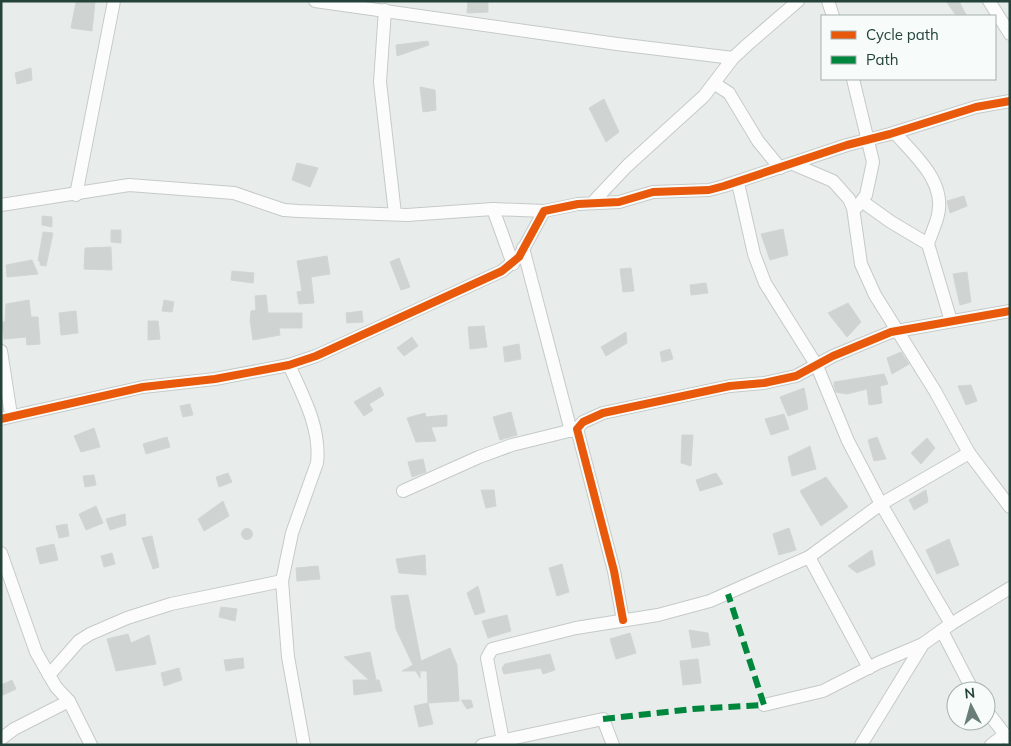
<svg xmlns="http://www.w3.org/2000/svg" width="1011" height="746" font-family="Mulish,sans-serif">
<rect width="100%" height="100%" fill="#e8edeb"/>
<!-- building -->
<g fill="#cfd4d2" stroke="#d1d6d4">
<polygon points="468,1 488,1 488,12 467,13"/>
<polygon points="946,1 959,1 966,15 955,14"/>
<polygon points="76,2 95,2 92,31 71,28"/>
<polygon points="428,41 429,45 397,56 396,45"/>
<polygon points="31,68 32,80 17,84 15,73"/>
<polygon points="420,87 435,90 436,110 423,112"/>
<polygon points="604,99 619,132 606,142 589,108"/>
<polygon points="297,163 318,168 310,187 292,180"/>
<polygon points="964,196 967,206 950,213 947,201"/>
<polygon points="42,216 52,217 52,227 42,225"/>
<polygon points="783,229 788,255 770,260 761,234"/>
<polygon points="111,230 121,230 121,243 111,242"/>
<polygon points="43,232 53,233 46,266 40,265 40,261 38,261"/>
<polygon points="111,247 112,270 84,269 85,248"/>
<polygon points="327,256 330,274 311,277 314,303 299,304 297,292 302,291 297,261"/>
<polygon points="399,258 410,287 401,290 390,262"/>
<polygon points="32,260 38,274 7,277 6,265"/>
<polygon points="631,268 634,291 623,292 620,269"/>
<polygon points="232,271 254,273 253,283 231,280"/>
<polygon points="967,272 971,302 960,305 953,274"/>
<polygon points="706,283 708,293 691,295 690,285"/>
<polygon points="266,295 268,313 302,313 302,328 279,328 280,335 253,340 250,320 251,311 256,310 255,296"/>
<polygon points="29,300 31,317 38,317 40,344 27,345 26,337 4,339 2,322 5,322 6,304"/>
<polygon points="164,300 174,302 172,312 162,311"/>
<polygon points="848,303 861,322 847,337 828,313"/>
<polygon points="76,311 78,333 61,335 59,313"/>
<polygon points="362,311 363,322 347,323 346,313"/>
<polygon points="148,321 158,321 160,339 148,340"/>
<polygon points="484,326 487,347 470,349 468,327"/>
<polygon points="626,332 627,343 606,356 601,347"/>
<polygon points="412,337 418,346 404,356 397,348"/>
<polygon points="519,344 521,359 505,362 503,347"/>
<polygon points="670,349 673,359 662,362 660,352"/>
<polygon points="901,352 909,364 892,374 887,358"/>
<polygon points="884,374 888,384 880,386 882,403 869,405 867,389 847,394 836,392 834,386 834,382"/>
<polygon points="971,385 977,401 966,405 958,386"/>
<polygon points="380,387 384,395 369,404 373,410 364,416 354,402"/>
<polygon points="804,388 808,409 788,416 780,397"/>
<polygon points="190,404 193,415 183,417 180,406"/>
<polygon points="511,412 517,435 500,440 493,417"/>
<polygon points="425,413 426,417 447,415 447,426 431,427 436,441 416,442 407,418"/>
<polygon points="784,414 789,429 771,435 765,419"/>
<polygon points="94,428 100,447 81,452 74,436"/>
<polygon points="682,435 693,435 691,466 681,463"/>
<polygon points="167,437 170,447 146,454 143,444"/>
<polygon points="877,437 886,459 874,461 868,440"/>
<polygon points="927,438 935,448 921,464 911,453"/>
<polygon points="810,446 816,469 792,476 788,457"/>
<polygon points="423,459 426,472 412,477 408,462"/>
<polygon points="228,473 232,482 219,487 216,477"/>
<polygon points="716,473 723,484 700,491 696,480"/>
<polygon points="94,475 96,485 85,487 83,476"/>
<polygon points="826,477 848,507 821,526 800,491"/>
<polygon points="481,490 494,490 496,506 486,508"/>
<polygon points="926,490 928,502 914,510 909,500"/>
<polygon points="223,501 229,516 204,531 198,519"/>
<polygon points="96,506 103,523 86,530 79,514"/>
<polygon points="125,514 126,525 110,530 106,519"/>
<polygon points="67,524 69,536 59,538 56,526"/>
<polygon points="789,528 796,550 779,555 773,534"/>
<circle cx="247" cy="534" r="5.5"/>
<polygon points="152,536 159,567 153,569 142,538"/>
<polygon points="949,539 959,565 937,574 926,550"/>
<polygon points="54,544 58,560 40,564 36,548"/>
<polygon points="872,550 875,565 857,573 848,566"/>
<polygon points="112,553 115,564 104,567 101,556"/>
<polygon points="425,555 426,575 399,573 396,559"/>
<polygon points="562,564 569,592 557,596 549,568"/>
<polygon points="318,566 320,579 297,581 296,568"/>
<polygon points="478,586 485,612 475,615 467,593"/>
<polygon points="408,595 421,661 450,648 457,665 459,701 428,703 427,671 420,671 420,678 416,671 402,671 413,665 396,629 391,596"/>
<polygon points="221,607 237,609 235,621 219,617"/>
<polygon points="507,615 511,631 488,638 482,621"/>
<polygon points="689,630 708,633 710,645 692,648"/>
<polygon points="630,633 636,653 616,659 610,639"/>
<polygon points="128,634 131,643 149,635 156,664 116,671 107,639"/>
<polygon points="370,652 376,680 379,680 382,691 354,695 353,680 369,680 344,657"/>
<polygon points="550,654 555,670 543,674 541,668 504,674 502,668 505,664"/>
<polygon points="243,658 244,668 226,671 224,660"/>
<polygon points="698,659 701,683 683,685 680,661"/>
<polygon points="179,668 182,680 164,686 161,673"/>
<polygon points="12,680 16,689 1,696 1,685"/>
<polygon points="461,700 471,700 473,707 467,709"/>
<polygon points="428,703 433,724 419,727 414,706"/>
</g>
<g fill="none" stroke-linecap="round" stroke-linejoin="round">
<defs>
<g id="minor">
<polyline points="315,1 617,44 733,58"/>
<polyline points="828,1 833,16"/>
<polyline points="989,1 1010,34"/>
<polyline points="385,10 380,82 395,214"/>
<polyline points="853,79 873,162 866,195 857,207"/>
<polyline points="715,84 729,93 758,141 780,168"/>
<path d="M895 133C914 155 946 181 938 215 936 224 931 234 928 244"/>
<polyline points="793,164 833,181 849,199 853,208 861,264 875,295 935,391 969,453 1010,507"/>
<polyline points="738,183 754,254 765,283 817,366 848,441 881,504 951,624"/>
<polyline points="76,195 114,1"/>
<polyline points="593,202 627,166 704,96 733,58 747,45 798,1"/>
<polyline points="863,202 891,222 928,244 951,321"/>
<polyline points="1,205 129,185 234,193 284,210 298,211 407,215 493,209 544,211"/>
<polyline points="493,209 513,264"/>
<polyline points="523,248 571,431"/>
<polyline points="1,351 11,415"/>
<path d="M289 365C303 396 321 428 317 463L292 533 282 581 288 657 304 745"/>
<polyline points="1,419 143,387 215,379 289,365 316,356 502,271 519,257 544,211 578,204 619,202 653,192 709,190 724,186 847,145 890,134 976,107 1010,101"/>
<polyline points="403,491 479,457 512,445 577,429"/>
<polyline points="1,553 36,652 49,675"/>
<polyline points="809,557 869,668"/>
<polyline points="623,620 614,571 577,429 583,422 603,413 730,386 764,383 796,376 833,356 891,332 1010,311"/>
<polyline points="942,631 973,691"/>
<polyline points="764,705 823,691 878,663 923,644"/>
<polyline points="986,710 1010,741"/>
<polyline points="1,739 14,729 69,701"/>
<polyline points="503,741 487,658 492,649 576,628 658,615 710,601 809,557 881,504 969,453"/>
<polyline points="91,745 69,701 56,687 49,675 79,641 90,634 127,618 171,604 282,581"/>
<polyline points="482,745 603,719 613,745"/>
<polyline points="861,745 923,644 951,624 1010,588"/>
<polyline points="991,745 1004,735"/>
</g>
</defs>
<!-- minor casing -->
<use href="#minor" stroke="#c5cac8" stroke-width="14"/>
<!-- minor -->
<use href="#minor" stroke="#fcfcfc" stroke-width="12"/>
<!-- quiet -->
<polyline stroke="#00873e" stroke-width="6" stroke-dasharray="12 6" stroke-linecap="butt" points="603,719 693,709 764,705 728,594"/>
<defs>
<g id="cycleway">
<polyline points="1,419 143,387 215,379 289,365 316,356 502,271 519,257 544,211 578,204 619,202 653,192 709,190 724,186 847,145 890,134 976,107 1010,101"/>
<polyline points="623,620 614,571 577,429 583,422 603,413 730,386 764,383 796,376 833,356 891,332 1010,311"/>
</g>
</defs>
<!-- cycleway casing -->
<use href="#cycleway" stroke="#f7fbf9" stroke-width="11"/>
<!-- cycleway -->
<use href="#cycleway" stroke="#e8590c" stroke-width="8"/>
</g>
<!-- border -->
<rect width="1011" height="746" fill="none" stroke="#24423a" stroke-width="5"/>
<!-- legend -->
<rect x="821" y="15" width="175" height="65" fill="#f7fbf9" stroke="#a3b1ad"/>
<rect x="831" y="31" width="25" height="8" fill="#e8590c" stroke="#a3b1ad"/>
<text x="866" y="40" font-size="15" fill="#24423a">Cycle path</text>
<rect x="831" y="56" width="25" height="8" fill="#00873e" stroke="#a3b1ad"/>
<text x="866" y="65" font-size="15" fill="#24423a">Path</text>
<!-- north arrow -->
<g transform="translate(971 706) rotate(354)"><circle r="24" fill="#f7fbf9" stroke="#a3b1ad"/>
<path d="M0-4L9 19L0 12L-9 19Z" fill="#697e78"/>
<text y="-8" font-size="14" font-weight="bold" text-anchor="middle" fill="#24423a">N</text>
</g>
</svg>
